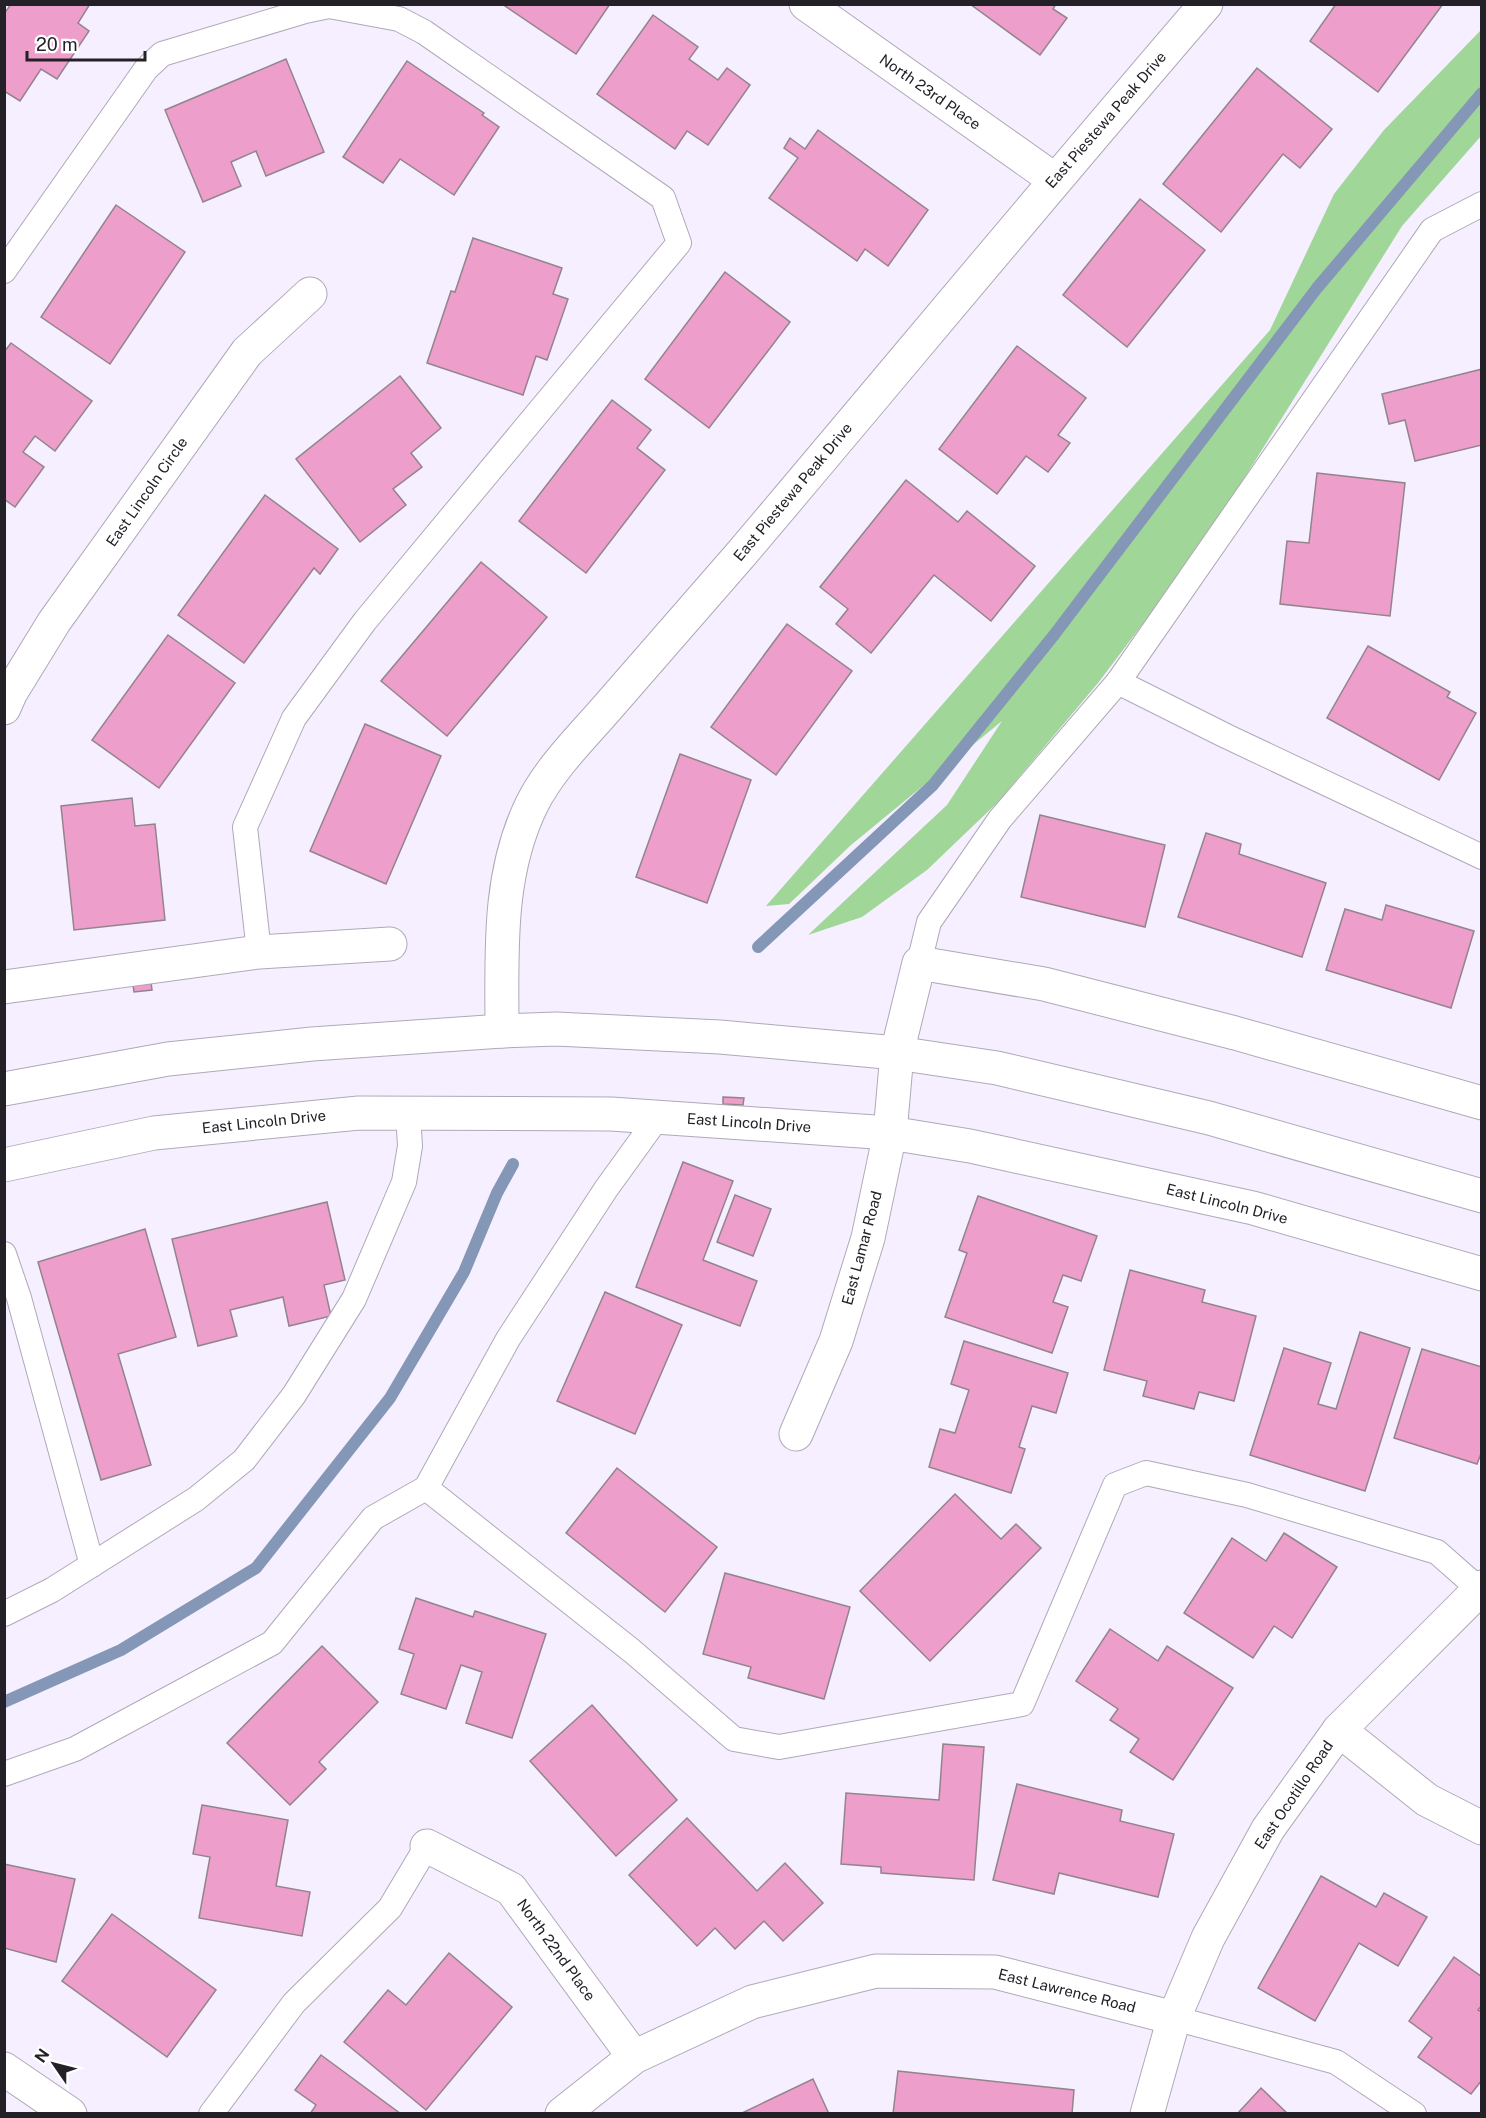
<svg xmlns="http://www.w3.org/2000/svg" width="1486" height="2118" font-family="'Public Sans',sans-serif">
<rect width="100%" height="100%" fill="#f6efff"/>
<!-- green -->
<polygon fill="#a0d697" points="1481,30 1481,136 1402,226 1203,544 1098,683 998,802 927,870 862,917 808,935 947,805 1002,721 851,845 789,904 766,906 1270,330 1334,194 1384,130"/>
<g fill="none" stroke-linecap="round" stroke-linejoin="round">
<!-- stream -->
<g stroke="#8597b6" stroke-width="12">
<polyline points="758,947 933,785 1054,635 1317,288 1482,93"/>
<polyline points="4,1702 121,1650 256,1568 390,1398 464,1272 497,1193 513,1164"/>
</g>
</g>
<!-- building -->
<g fill="#ed9eca" stroke="#93848c" stroke-width="1.5">
<polygon points="11,4 90,4 78,23 89,31 57,79 41,69 20,101 4,91 4,14"/>
<polygon points="502,4 610,4 576,54"/>
<polygon points="970,4 1056,4 1053,9 1067,18 1040,55"/>
<polygon points="1336,4 1443,4 1378,92 1310,41"/>
<polygon points="653,15 698,47 689,59 718,80 727,68 750,85 708,145 687,131 675,149 597,94"/>
<polygon points="286,59 324,152 266,176 256,151 231,162 241,186 203,202 165,110"/>
<polygon points="407,61 484,113 482,115 499,127 454,195 400,159 383,183 343,157"/>
<polygon points="1257,68 1332,129 1300,168 1283,154 1221,232 1163,184"/>
<polygon points="818,130 928,210 888,266 865,249 857,261 769,198 798,158 784,148 790,138 805,149"/>
<polygon points="1140,199 1205,250 1127,347 1063,295"/>
<polygon points="116,205 185,252 110,364 41,317"/>
<polygon points="473,238 562,268 553,294 568,299 547,360 536,356 523,395 427,363 451,291 455,292"/>
<polygon points="725,272 790,322 709,428 645,379"/>
<polygon points="11,343 92,401 55,451 35,436 23,452 44,467 15,507 4,499 4,352"/>
<polygon points="1017,346 1086,398 1058,435 1070,443 1048,472 1026,456 997,494 939,449"/>
<polygon points="1482,369 1482,445 1415,461 1405,420 1389,424 1382,394"/>
<polygon points="400,376 441,428 411,453 422,467 393,489 406,505 360,542 296,459"/>
<polygon points="612,400 651,430 637,448 665,470 586,573 519,521"/>
<polygon points="1317,473 1405,483 1390,616 1280,604 1287,541 1309,543"/>
<polygon points="906,480 958,522 967,511 1035,566 991,621 934,575 871,653 836,624 848,609 820,587"/>
<polygon points="265,495 338,549 320,574 314,568 244,663 178,615"/>
<polygon points="481,562 547,617 447,736 381,681"/>
<polygon points="787,624 852,671 776,775 711,727"/>
<polygon points="168,635 235,683 159,788 92,740"/>
<polygon points="1368,646 1450,692 1447,697 1476,713 1439,780 1327,718"/>
<polygon points="365,724 441,756 386,884 310,851"/>
<polygon points="680,754 751,780 707,903 636,877"/>
<polygon points="132,798 135,826 155,824 165,920 74,930 61,806"/>
<polygon points="1040,815 1165,845 1145,927 1021,897"/>
<polygon points="1206,833 1241,844 1239,854 1326,883 1302,957 1178,917"/>
<polygon points="1386,905 1474,931 1451,1008 1326,970 1345,909 1382,920"/>
<polygon points="151,982 152,990 134,992 133,985"/>
<polygon points="723,1097 744,1098 743,1105 723,1104"/>
<polygon points="683,1162 733,1181 703,1260 757,1281 740,1326 636,1287"/>
<polygon points="735,1195 771,1209 753,1256 717,1242"/>
<polygon points="978,1196 1097,1236 1081,1281 1063,1275 1053,1302 1068,1307 1052,1353 945,1317 967,1253 959,1250"/>
<polygon points="327,1202 345,1280 324,1285 331,1316 289,1326 283,1297 230,1310 237,1336 198,1346 172,1239"/>
<polygon points="145,1229 176,1337 118,1354 151,1465 101,1480 38,1262"/>
<polygon points="1130,1270 1205,1290 1202,1302 1256,1316 1234,1401 1199,1392 1194,1409 1143,1396 1147,1381 1104,1370"/>
<polygon points="605,1292 682,1325 635,1434 557,1401"/>
<polygon points="1360,1332 1410,1348 1365,1491 1250,1455 1284,1348 1331,1363 1318,1404 1336,1409"/>
<polygon points="964,1341 1068,1373 1056,1413 1032,1406 1019,1447 1025,1449 1011,1493 929,1467 940,1429 955,1433 969,1390 951,1384"/>
<polygon points="1422,1349 1482,1367 1482,1451 1477,1464 1394,1438"/>
<polygon points="617,1468 717,1547 665,1612 566,1533"/>
<polygon points="955,1494 1001,1539 1016,1524 1041,1548 930,1661 860,1591"/>
<polygon points="1284,1533 1337,1567 1292,1638 1274,1626 1253,1658 1184,1613 1232,1538 1266,1561"/>
<polygon points="725,1573 850,1607 824,1699 748,1678 751,1667 703,1654"/>
<polygon points="416,1598 473,1617 475,1611 546,1634 512,1738 466,1723 482,1672 461,1665 446,1709 401,1694 414,1654 399,1649"/>
<polygon points="1110,1629 1158,1661 1167,1646 1233,1688 1173,1780 1130,1752 1139,1739 1110,1720 1118,1709 1076,1681"/>
<polygon points="322,1646 378,1702 319,1762 326,1769 290,1805 227,1743"/>
<polygon points="592,1705 677,1800 616,1856 530,1761"/>
<polygon points="943,1744 984,1747 974,1880 881,1873 881,1867 841,1864 846,1793 939,1800"/>
<polygon points="1017,1784 1122,1810 1120,1821 1174,1834 1158,1897 1059,1873 1054,1894 993,1880"/>
<polygon points="202,1805 288,1820 276,1886 310,1892 302,1936 199,1918 210,1857 193,1854"/>
<polygon points="687,1818 757,1891 785,1863 823,1903 783,1941 764,1921 735,1949 715,1928 697,1946 629,1875"/>
<polygon points="4,1864 75,1879 56,1962 4,1948"/>
<polygon points="1321,1876 1376,1907 1384,1893 1427,1917 1398,1966 1359,1943 1315,2021 1258,1988"/>
<polygon points="112,1914 216,1990 167,2057 62,1981"/>
<polygon points="449,1953 512,2007 426,2110 344,2042 388,1990 406,2005"/>
<polygon points="1454,1957 1482,1977 1482,2005 1478,2010 1482,2012 1482,2080 1471,2094 1418,2057 1432,2038 1409,2021"/>
<polygon points="321,2055 401,2114 310,2114 316,2105 295,2090"/>
<polygon points="898,2071 1074,2090 1072,2114 893,2114"/>
<polygon points="813,2079 829,2114 740,2114"/>
<polygon points="1261,2088 1288,2114 1237,2114"/>
</g>
<g fill="none" stroke-linecap="round" stroke-linejoin="round">
<defs>
<g id="service">
<polyline points="4,271 146,69 162,54 305,11 329,6 399,19 424,32 663,198 679,243 365,621 294,718 245,827 259,952"/>
<polyline points="1118,682 1226,736 1482,857"/>
<polyline points="919,963 929,922 1000,819 1118,682 1432,230 1482,204"/>
<polyline points="4,1254 19,1298 92,1565"/>
<polyline points="426,1488 632,1651 734,1739 779,1747 1022,1704 1115,1485 1146,1473 1247,1495 1437,1552 1479,1589"/>
<polyline points="4,1614 52,1590 196,1499 244,1460 294,1395 354,1299 404,1182 410,1146 408,1113"/>
<polyline points="4,1774 75,1749 272,1643 373,1518 426,1488 508,1339 606,1189 658,1117"/>
<polyline points="1174,2018 1336,2062 1414,2114"/>
<polyline points="211,2114 294,2003 390,1908 427,1846"/>
</g>
<g id="minor">
<polyline points="806,4 1055,180"/>
<polyline points="4,708 11,692 54,622 247,352 310,294"/>
<polyline points="4,987 259,952 390,944"/>
<path d="M502 1031C502 954 497 875 532 804 550 768 581 738 607 708 652 657 697 605 742 553 897 370 1049 186 1206 4"/>
<polyline points="4,1165 154,1133 359,1113 611,1114 890,1133 970,1146 1253,1208 1482,1274"/>
<polyline points="796,1434 836,1341 868,1238 890,1133 897,1053 919,963 1044,984 1235,1033 1482,1103"/>
<polyline points="1339,1730 1427,1800 1482,1828"/>
<polyline points="427,1846 511,1889 634,2057"/>
<polyline points="4,2069 70,2114"/>
<polyline points="562,2114 634,2057 752,2002 876,1971 995,1972 1174,2018"/>
<polyline points="1147,2114 1174,2018 1208,1938 1268,1829 1339,1730 1482,1587"/>
</g>
<polyline id="secondary" points="4,1089 168,1059 312,1044 502,1031 556,1029 720,1037 897,1053 997,1068 1209,1118 1482,1196"/>
</defs>
<!-- service casing -->
<use href="#service" stroke="#afa9b7" stroke-width="26"/>
<!-- minor casing -->
<use href="#minor" stroke="#afa9b7" stroke-width="35"/>
<!-- secondary casing -->
<use href="#secondary" stroke="#afa9b7" stroke-width="35"/>
<!-- service -->
<use href="#service" stroke="#fff" stroke-width="24"/>
<!-- minor -->
<use href="#minor" stroke="#fff" stroke-width="33"/>
<!-- secondary -->
<use href="#secondary" stroke="#fff" stroke-width="33"/>
</g>
<g text-anchor="middle" stroke-width="4.5" stroke-linejoin="round" paint-order="stroke">
<!-- street labels -->
<g font-size="15" fill="#232127" stroke="#fff">
<text transform="translate(930 92) rotate(35)" y="5">North 23rd Place</text>
<text transform="translate(1106 120) rotate(-49)" y="5">East Piestewa Peak Drive</text>
<text transform="translate(147 492) rotate(-55)" y="5">East Lincoln Circle</text>
<text transform="translate(793 492) rotate(-50)" y="5">East Piestewa Peak Drive</text>
<text transform="translate(264 1122) rotate(-6)" y="5">East Lincoln Drive</text>
<text transform="translate(749 1123) rotate(4)" y="5">East Lincoln Drive</text>
<text transform="translate(1227 1204) rotate(14)" y="5">East Lincoln Drive</text>
<text transform="translate(862 1248) rotate(-75)" y="5">East Lamar Road</text>
<text transform="translate(1294 1795) rotate(-56)" y="5">East Ocotillo Road</text>
<text transform="translate(556 1950) rotate(54)" y="5">North 22nd Place</text>
<text transform="translate(1067 1991) rotate(14)" y="5">East Lawrence Road</text>
</g>
</g>
<!-- border -->
<rect width="1486" height="2118" fill="none" stroke="#232127" stroke-width="12"/>
<!-- north arrow -->
<g transform="translate(54 2064) rotate(305)" stroke="#ffffff" stroke-width="4.5" paint-order="stroke">
<path d="M0-4.5L10 22L0 15L-10 22Z" fill="#232127"/>
<text y="-9" font-size="16" font-weight="bold" text-anchor="middle" fill="#232127">N</text>
</g>
<!-- scale -->
<path d="M27 51v9h118v-9" fill="none" stroke="#232127" stroke-width="3"/>
<text x="36" y="51" font-size="18" fill="#232127" stroke="#ffffff" stroke-width="4.5" paint-order="stroke">20 m</text>
</svg>
